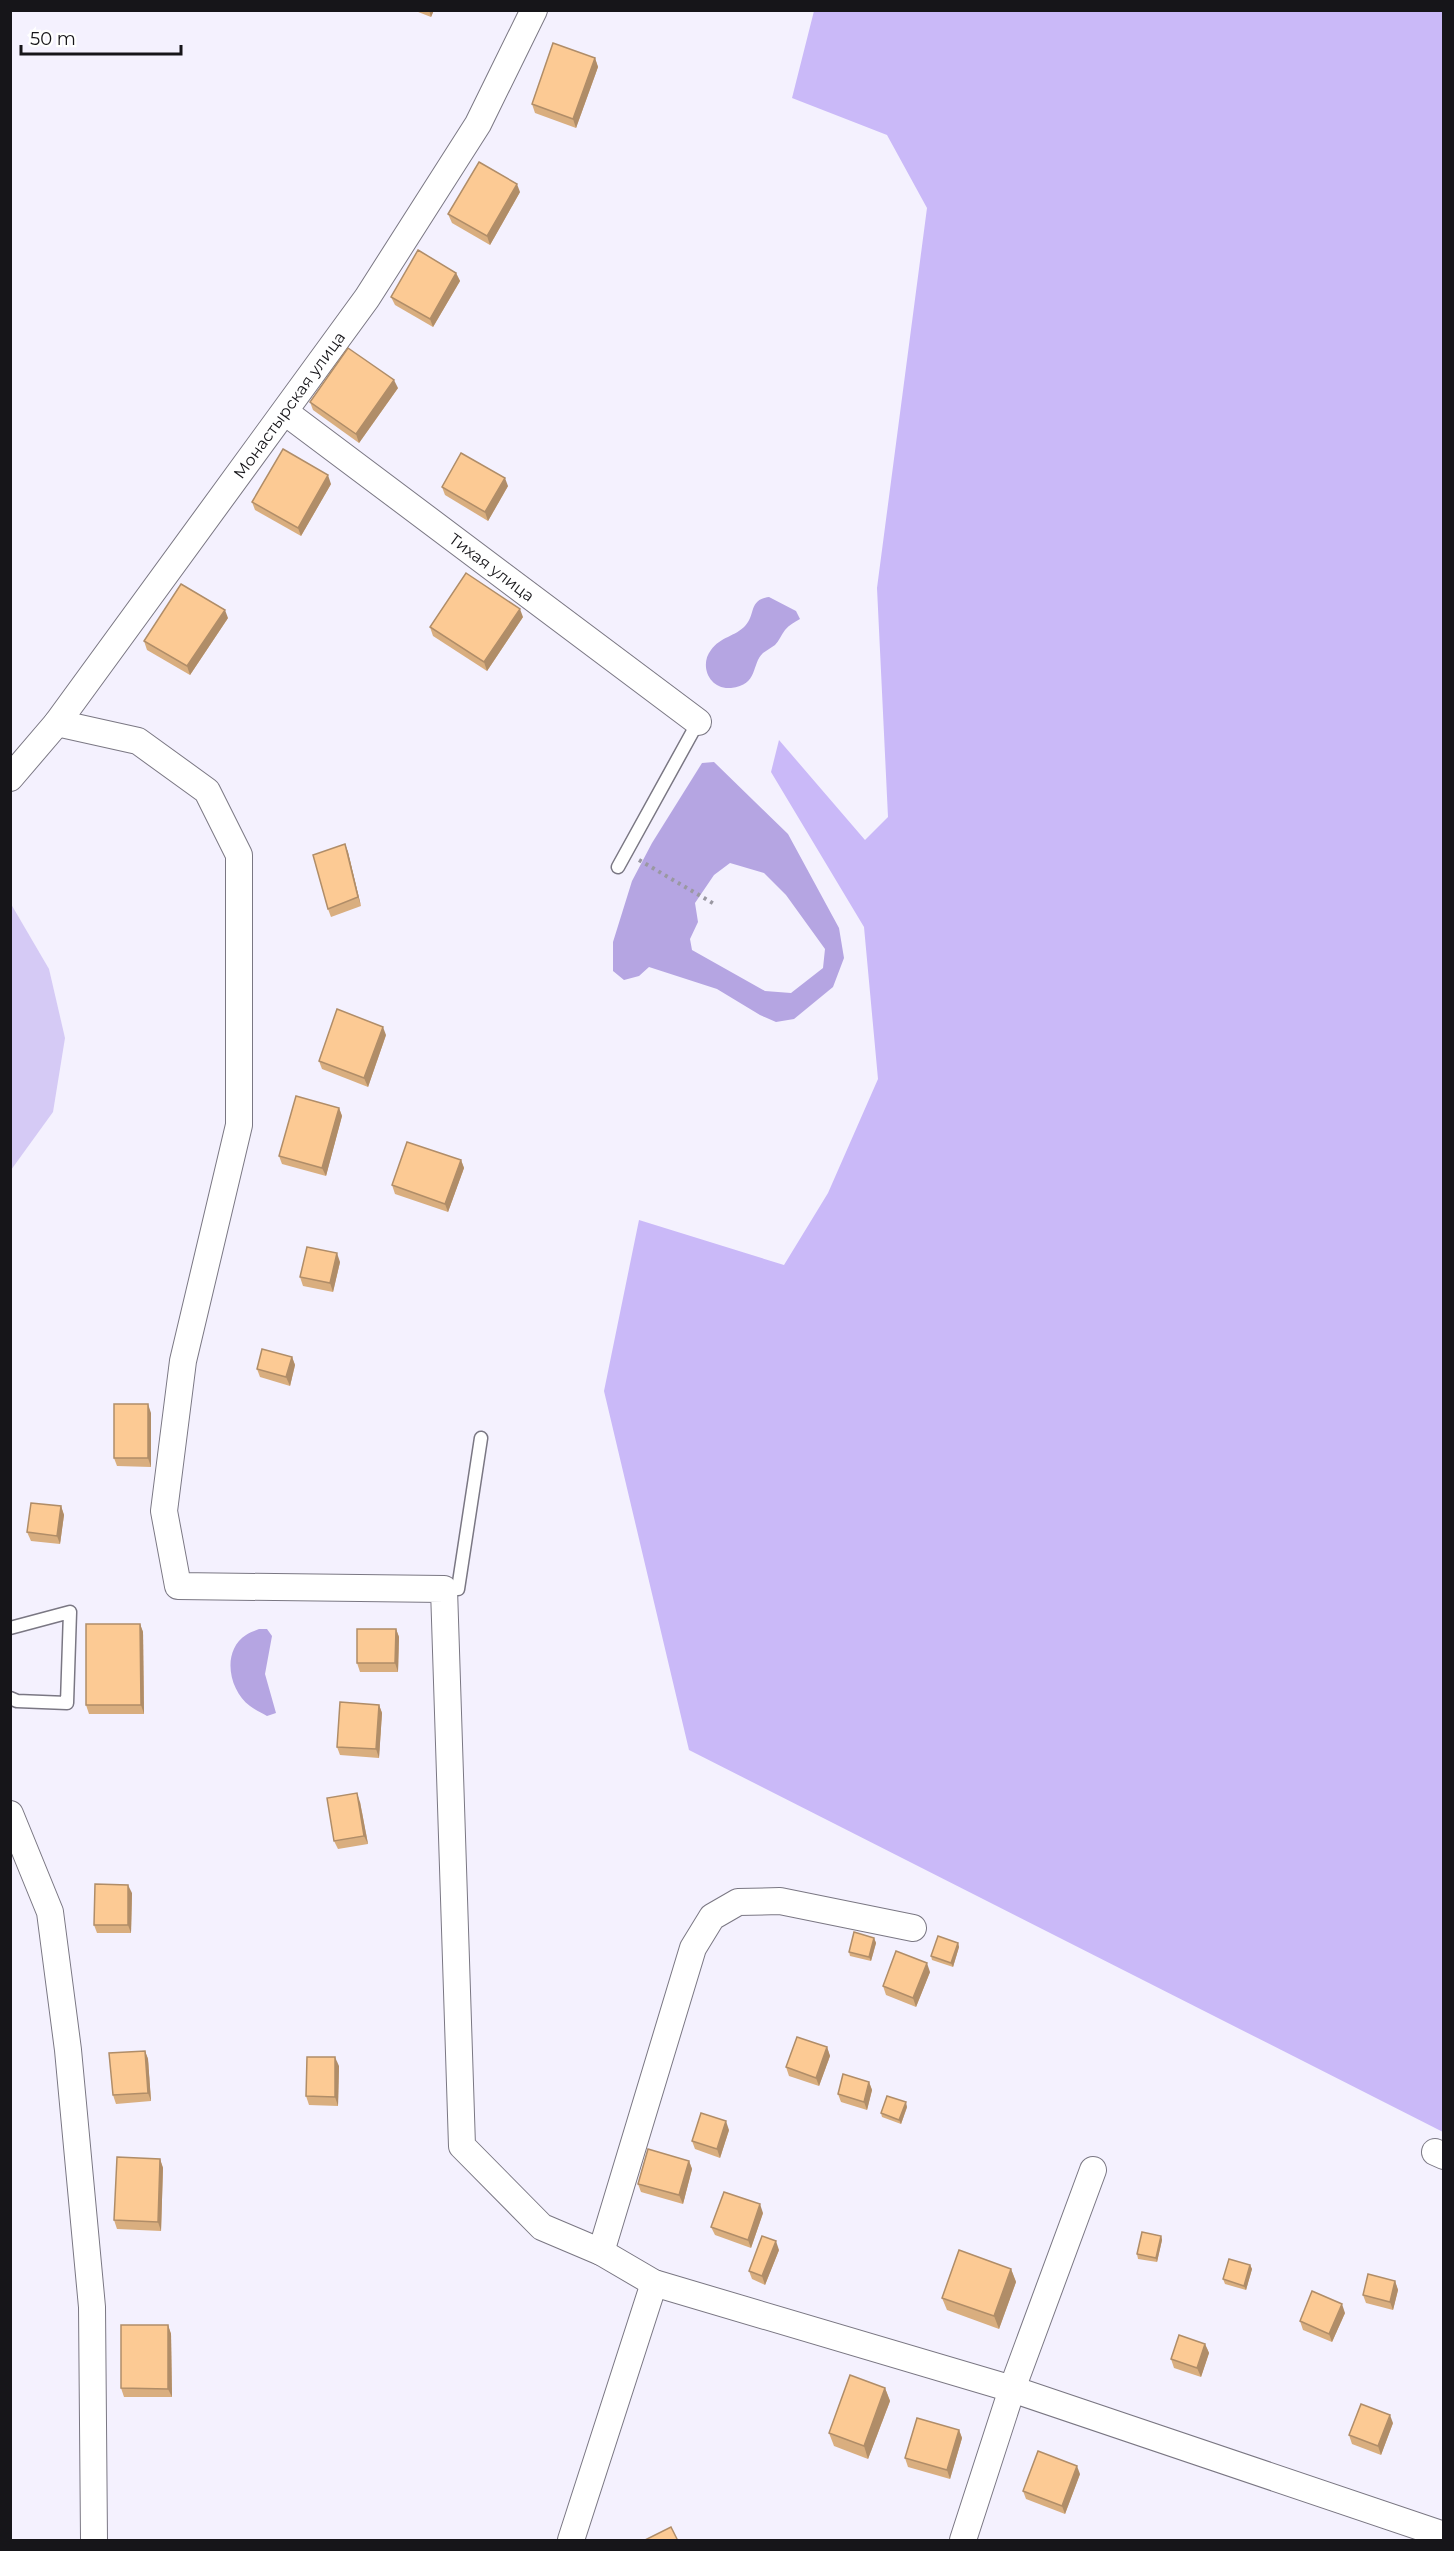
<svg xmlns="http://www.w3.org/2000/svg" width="1454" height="2551" font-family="Montserrat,sans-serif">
<rect width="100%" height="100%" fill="#f4f1fe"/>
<!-- green -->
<polygon fill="#d5caf5" points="11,904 49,969 65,1038 53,1112 11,1170"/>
<!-- forest -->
<polygon fill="#cab9f8" points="814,11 1443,11 1443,2132 689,1750 604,1391 639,1220 784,1265 828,1193 878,1079 864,927 771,772 779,740 865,840 888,817 877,588 927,208 887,135 792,98"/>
<!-- water -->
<g fill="#b5a5e2" fill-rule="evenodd">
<path d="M769 597 796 611 800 619C795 622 789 625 785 630 781 635 779 641 775 645 771 648 767 650 763 653 751 664 759 685 731 688 709 690 699 665 711 650 720 637 736 636 745 626 756 615 748 600 769 597Z"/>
<path d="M714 762 788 834 839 928 844 958 833 987 794 1019 776 1022 760 1015 717 989 649 967 639 976 624 980 613 971V942L632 881 652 843 702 763ZM730 863 764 873 786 895 825 949 823 968 791 993 765 991 692 950 690 939 698 922 695 903 714 875Z"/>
<path d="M259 1629H267L272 1636 265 1674 276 1713 267 1716C262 1713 255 1710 250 1706 229 1691 221 1651 246 1635 250 1632 255 1631 259 1629Z"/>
</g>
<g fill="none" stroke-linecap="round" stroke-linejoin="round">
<defs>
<g id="lane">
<polyline points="618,867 698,722"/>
<polyline points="444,1589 458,1589 481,1438"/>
<polyline points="10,1628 70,1612 67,1703 17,1701 10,1698"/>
</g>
<g id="street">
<polyline points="285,412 698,722"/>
<polyline points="57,723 138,741 207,791 239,855 239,1125 183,1361 164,1511 178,1586 444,1589 462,2146 542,2227 601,2252 654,2283 1012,2389 1444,2535"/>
<polyline points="10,778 57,723 367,298 478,124 534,10"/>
<polyline points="10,1814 50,1912 68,2050 92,2307 94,2540"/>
<polyline points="1435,2152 1444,2156"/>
<polyline points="601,2252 693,1948 712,1917 738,1902 780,1901 913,1928"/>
<polyline points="571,2540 654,2283"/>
<polyline points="963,2540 1012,2389 1093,2170"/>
</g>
</defs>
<!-- lane casing -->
<use href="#lane" stroke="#7a7783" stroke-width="15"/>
<!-- street casing -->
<use href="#street" stroke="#7a7783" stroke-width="28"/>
<!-- path -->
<polyline stroke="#9a98a2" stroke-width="4" stroke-dasharray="3 4.5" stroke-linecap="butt" points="639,860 716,905"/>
<!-- lane -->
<use href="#lane" stroke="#fff" stroke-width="12"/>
<!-- street -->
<use href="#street" stroke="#fff" stroke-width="26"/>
</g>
<!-- wall -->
<g fill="#d9ae7f">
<polygon points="413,10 434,10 431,17"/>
<polygon points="595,58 598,67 576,128 535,113 532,104"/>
<polygon points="520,192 490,245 452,223 448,214"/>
<polygon points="456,273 460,281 433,327 395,305 391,297"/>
<polygon points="398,388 359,443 313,410 310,402"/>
<polygon points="331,484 301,536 255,510 252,502"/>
<polygon points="508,486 488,521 445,495 442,487"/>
<polygon points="523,617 487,671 433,636 430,627"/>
<polygon points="228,618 190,675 147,650 144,641"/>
<polygon points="345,844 348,852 361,906 331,917 328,909"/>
<polygon points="386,1035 368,1087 322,1069 319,1061"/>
<polygon points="339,1108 342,1116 326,1176 282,1164 279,1156"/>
<polygon points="461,1160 464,1168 448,1212 395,1194 392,1185"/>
<polygon points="340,1262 333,1292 303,1286 300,1277"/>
<polygon points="292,1357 295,1365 290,1386 260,1377 257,1369"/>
<polygon points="151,1413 151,1467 117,1466 114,1458"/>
<polygon points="61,1506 64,1515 60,1544 31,1541 27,1532"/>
<polygon points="140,1624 143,1632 144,1714 89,1714 86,1705"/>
<polygon points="396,1629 399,1637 398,1672 360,1672 357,1663"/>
<polygon points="379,1705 382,1713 379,1758 340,1755 337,1747"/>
<polygon points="360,1802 368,1844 338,1849 334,1841"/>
<polygon points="132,1893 131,1933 97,1933 94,1925"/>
<polygon points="874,1938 876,1943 871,1961 850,1956 849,1952"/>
<polygon points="958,1943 959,1947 953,1967 932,1960 931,1956"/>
<polygon points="930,1972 916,2007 886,1995 883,1986"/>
<polygon points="827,2047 830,2056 819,2086 789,2076 786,2067"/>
<polygon points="145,2051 148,2059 151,2101 116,2104 113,2095"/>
<polygon points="339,2066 338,2106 309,2105 306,2096"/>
<polygon points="869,2082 872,2090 867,2110 841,2102 838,2094"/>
<polygon points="907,2107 901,2124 882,2117 881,2113"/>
<polygon points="729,2130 720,2158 695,2149 692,2141"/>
<polygon points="160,2159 163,2168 161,2231 117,2229 114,2220"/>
<polygon points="689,2161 692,2169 683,2204 641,2192 638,2184"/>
<polygon points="763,2213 751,2248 715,2235 711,2227"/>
<polygon points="1161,2236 1162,2240 1157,2262 1138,2259 1137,2254"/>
<polygon points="779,2250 765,2285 752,2279 749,2271"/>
<polygon points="1250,2265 1252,2269 1246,2290 1225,2284 1223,2279"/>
<polygon points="1011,2269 1016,2282 999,2329 947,2310 942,2298"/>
<polygon points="1395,2281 1398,2290 1393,2310 1366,2303 1363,2295"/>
<polygon points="1345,2313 1332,2342 1303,2330 1300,2321"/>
<polygon points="168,2325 171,2334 172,2397 124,2397 121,2388"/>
<polygon points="1205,2344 1209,2353 1201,2377 1174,2368 1171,2359"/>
<polygon points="885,2388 890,2401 868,2459 834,2446 829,2433"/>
<polygon points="1393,2423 1381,2455 1352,2444 1349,2435"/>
<polygon points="959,2430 962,2438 950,2479 908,2467 905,2458"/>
<polygon points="1080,2474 1065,2514 1026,2499 1023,2491"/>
</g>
<!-- shaded-wall -->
<g fill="#b08d68">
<polygon points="429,10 434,10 431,17"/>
<polygon points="595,58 598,67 576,128 573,119"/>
<polygon points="517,184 520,192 490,245 487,236"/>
<polygon points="456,273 460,281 433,327 430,319"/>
<polygon points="394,380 398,388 359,443 356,434"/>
<polygon points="328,475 331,484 301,536 298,528"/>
<polygon points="505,478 508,486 488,521 485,512"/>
<polygon points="520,609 523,617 487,671 484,662"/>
<polygon points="225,610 228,618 190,675 187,666"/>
<polygon points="345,844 348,852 361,906 358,897"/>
<polygon points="383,1027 386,1035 368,1087 364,1078"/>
<polygon points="339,1108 342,1116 326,1176 322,1168"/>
<polygon points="461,1160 464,1168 448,1212 445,1204"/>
<polygon points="337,1253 340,1262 333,1292 330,1283"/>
<polygon points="292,1357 295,1365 290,1386 286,1377"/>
<polygon points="148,1404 151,1413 151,1467 148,1458"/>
<polygon points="61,1506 64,1515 60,1544 57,1536"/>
<polygon points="140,1624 143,1632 144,1714 141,1705"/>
<polygon points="396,1629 399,1637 398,1672 395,1663"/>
<polygon points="379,1705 382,1713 379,1758 376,1749"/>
<polygon points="357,1793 360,1802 368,1844 364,1836"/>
<polygon points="128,1885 132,1893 131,1933 128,1925"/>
<polygon points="874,1938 876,1943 871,1961 869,1957"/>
<polygon points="958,1943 959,1947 953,1967 951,1963"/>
<polygon points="927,1963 930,1972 916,2007 913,1998"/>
<polygon points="827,2047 830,2056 819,2086 816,2078"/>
<polygon points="145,2051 148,2059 151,2101 148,2093"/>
<polygon points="335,2057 339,2066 338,2106 335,2097"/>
<polygon points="869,2082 872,2090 867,2110 864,2102"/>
<polygon points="906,2102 907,2107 901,2124 899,2120"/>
<polygon points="726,2121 729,2130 720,2158 717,2149"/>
<polygon points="160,2159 163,2168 161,2231 158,2222"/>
<polygon points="689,2161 692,2169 683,2204 679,2195"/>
<polygon points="760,2204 763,2213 751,2248 748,2240"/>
<polygon points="1161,2236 1162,2240 1157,2262 1156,2258"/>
<polygon points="776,2241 779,2250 765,2285 762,2276"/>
<polygon points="1250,2265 1252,2269 1246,2290 1244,2286"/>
<polygon points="1011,2269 1016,2282 999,2329 994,2316"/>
<polygon points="1395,2281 1398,2290 1393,2310 1390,2302"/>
<polygon points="1342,2304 1345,2313 1332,2342 1329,2334"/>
<polygon points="168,2325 171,2334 172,2397 168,2389"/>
<polygon points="1205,2344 1209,2353 1201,2377 1197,2368"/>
<polygon points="885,2388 890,2401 868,2459 864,2446"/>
<polygon points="1390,2415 1393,2423 1381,2455 1378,2446"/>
<polygon points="959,2430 962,2438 950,2479 947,2470"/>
<polygon points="1077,2466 1080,2474 1065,2514 1062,2506"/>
</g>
<!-- building -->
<g fill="#fcca94" stroke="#b08d68" stroke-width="1.5">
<polygon points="553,43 595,58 573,119 532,104"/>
<polygon points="479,162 517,184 487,236 448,214"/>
<polygon points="418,250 456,273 430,319 391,297"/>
<polygon points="348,348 394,380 356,434 310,402"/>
<polygon points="283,449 328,475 298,528 252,502"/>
<polygon points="461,453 505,478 485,512 442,487"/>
<polygon points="466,573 520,609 484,662 430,627"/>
<polygon points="181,584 225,610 187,666 144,641"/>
<polygon points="345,844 358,897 328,909 313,855"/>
<polygon points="337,1009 383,1027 364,1078 319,1061"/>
<polygon points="296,1096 339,1108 322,1168 279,1156"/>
<polygon points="407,1142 461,1160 445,1204 392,1185"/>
<polygon points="307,1247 337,1253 330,1283 300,1277"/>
<polygon points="262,1349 292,1357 286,1377 257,1369"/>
<rect x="114" y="1404" width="34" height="54"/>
<polygon points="31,1503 61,1506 57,1536 27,1532"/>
<polygon points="86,1624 140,1624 141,1705 86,1705"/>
<polygon points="357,1629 396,1629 395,1663 357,1663"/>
<polygon points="340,1702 379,1705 376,1749 337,1747"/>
<polygon points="357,1793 364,1836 334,1841 327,1798"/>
<polygon points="95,1884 128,1885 128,1925 94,1925"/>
<polygon points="854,1932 874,1938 869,1957 849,1952"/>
<polygon points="938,1936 958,1943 951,1963 931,1956"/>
<polygon points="896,1951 927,1963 913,1998 883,1986"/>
<polygon points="797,2037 827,2047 816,2078 786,2067"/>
<polygon points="145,2051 148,2093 113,2095 109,2053"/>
<polygon points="307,2057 335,2057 335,2097 306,2096"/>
<polygon points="843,2074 869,2082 864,2102 838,2094"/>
<polygon points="887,2096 906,2102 899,2120 881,2113"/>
<polygon points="701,2113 726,2121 717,2149 692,2141"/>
<polygon points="648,2149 689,2161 679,2195 638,2184"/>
<polygon points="117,2157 160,2159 158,2222 114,2220"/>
<polygon points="724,2192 760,2204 748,2240 711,2227"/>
<polygon points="1142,2232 1161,2236 1156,2258 1137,2254"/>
<polygon points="762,2236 776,2241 762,2276 749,2271"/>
<polygon points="959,2250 1011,2269 994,2316 942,2298"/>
<polygon points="1229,2259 1250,2265 1244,2286 1223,2279"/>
<polygon points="1368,2274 1395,2281 1390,2302 1363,2295"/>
<polygon points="1312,2291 1342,2304 1329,2334 1300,2321"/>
<polygon points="121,2325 168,2325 168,2389 121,2388"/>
<polygon points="1179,2335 1205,2344 1197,2368 1171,2359"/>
<polygon points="850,2375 885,2388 864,2446 829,2433"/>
<polygon points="1361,2404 1390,2415 1378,2446 1349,2435"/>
<polygon points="917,2418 959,2430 947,2470 905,2458"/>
<polygon points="1038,2451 1077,2466 1062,2506 1023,2491"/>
<polygon points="671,2527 678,2541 646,2541 645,2540"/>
</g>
<g text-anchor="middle" stroke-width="5" stroke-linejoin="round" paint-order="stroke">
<!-- street labels -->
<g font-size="16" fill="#161519" stroke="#fff">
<text transform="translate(289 405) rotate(-54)" y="6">Монастырская улица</text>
<text transform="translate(492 567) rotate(37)" y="6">Тихая улица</text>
</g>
</g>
<!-- border -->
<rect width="1454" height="2551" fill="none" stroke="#161519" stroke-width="24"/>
<!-- scale -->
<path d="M21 45v9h160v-9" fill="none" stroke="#161519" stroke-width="3"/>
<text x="30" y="45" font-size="18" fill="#161519" stroke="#ffffff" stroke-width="4.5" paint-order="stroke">50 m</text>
</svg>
